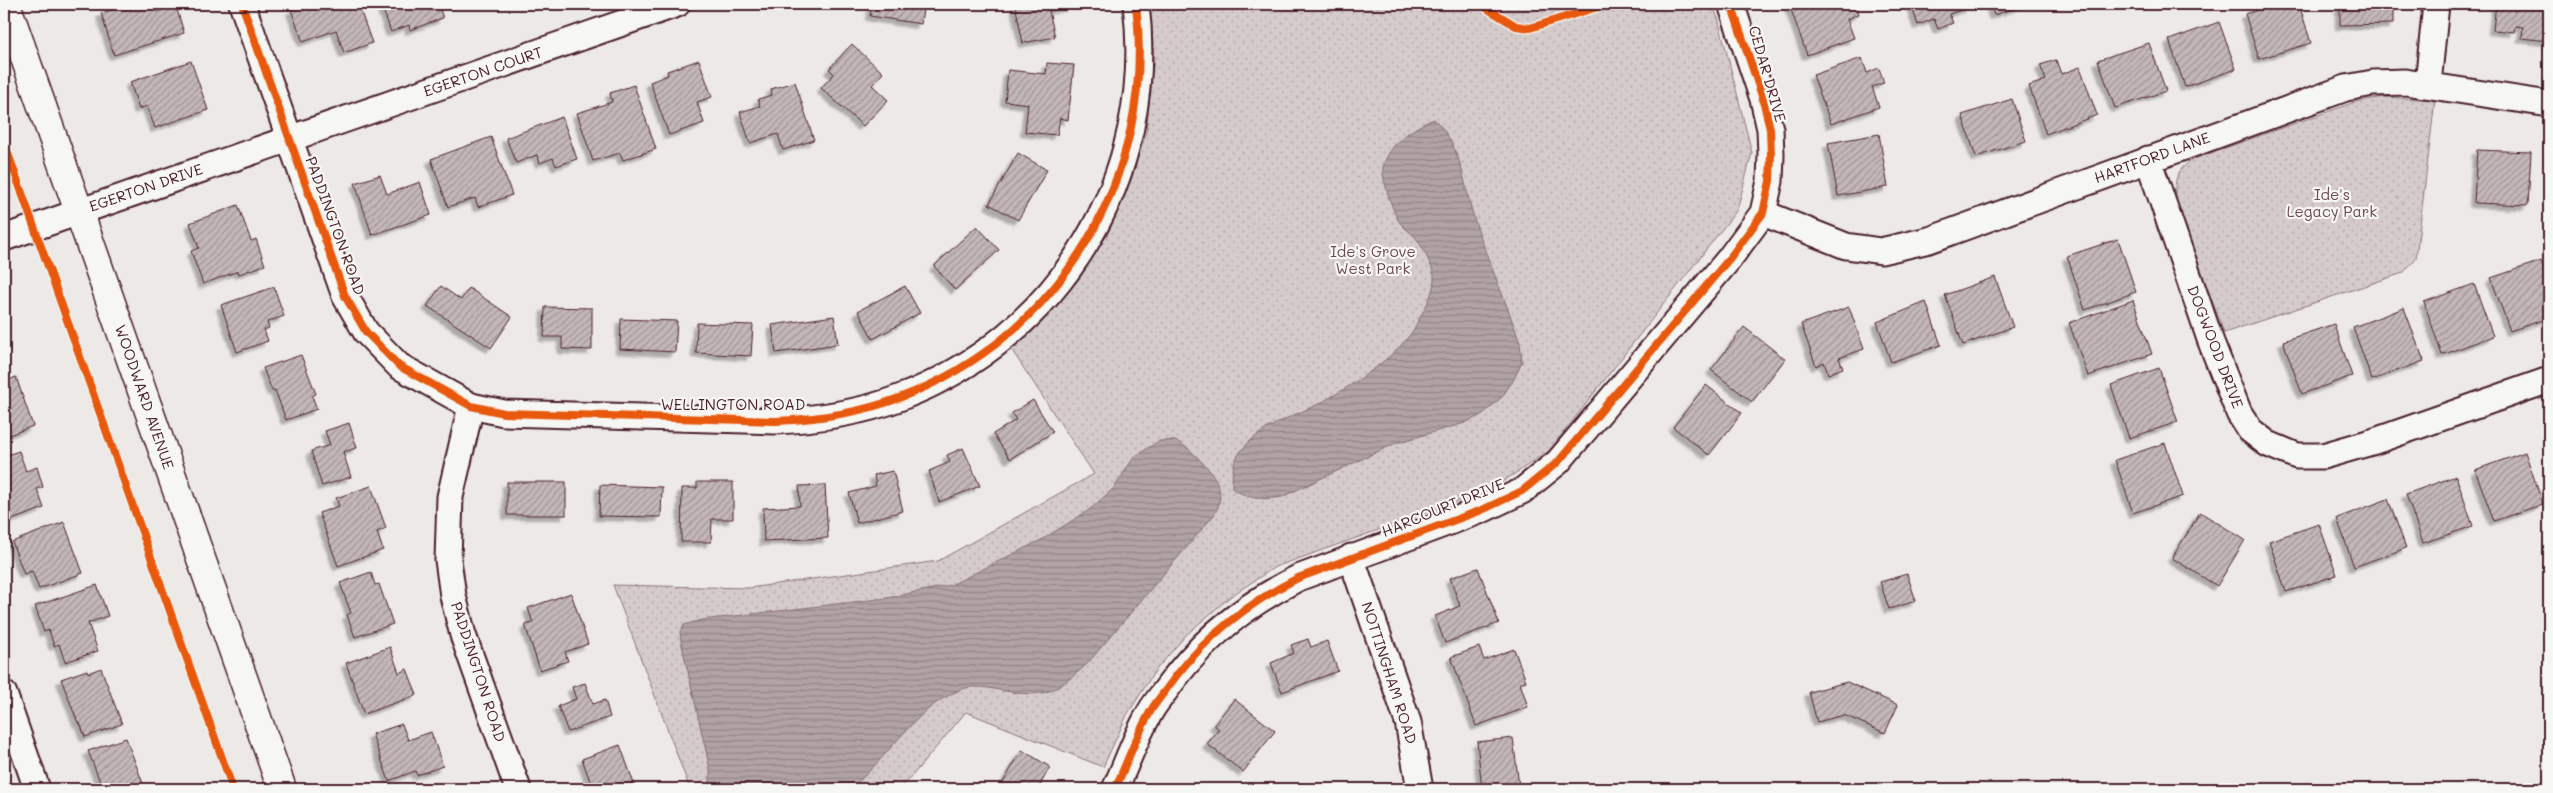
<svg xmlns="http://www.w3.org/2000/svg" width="2553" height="793" font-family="Mali,sans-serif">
<defs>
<pattern id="green-dots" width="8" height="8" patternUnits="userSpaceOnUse" patternTransform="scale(1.25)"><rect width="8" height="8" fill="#d4cbca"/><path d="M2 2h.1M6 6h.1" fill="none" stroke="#b8aeae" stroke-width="1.8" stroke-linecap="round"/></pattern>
<pattern id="water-rules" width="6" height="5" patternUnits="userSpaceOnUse" patternTransform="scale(1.25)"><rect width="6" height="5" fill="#b1a2a3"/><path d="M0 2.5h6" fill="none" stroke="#928385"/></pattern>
<pattern id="building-hatch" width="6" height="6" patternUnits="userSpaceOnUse" patternTransform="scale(1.25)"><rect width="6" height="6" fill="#c4b7b7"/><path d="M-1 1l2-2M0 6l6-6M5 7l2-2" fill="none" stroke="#a19495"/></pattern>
<filter id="shadow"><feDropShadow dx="-4.5" dy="4.5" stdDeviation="1" flood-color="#0004"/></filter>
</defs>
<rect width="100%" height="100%" fill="#ece9e6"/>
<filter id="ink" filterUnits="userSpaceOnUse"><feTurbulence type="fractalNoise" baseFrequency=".02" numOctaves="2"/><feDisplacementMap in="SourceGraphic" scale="10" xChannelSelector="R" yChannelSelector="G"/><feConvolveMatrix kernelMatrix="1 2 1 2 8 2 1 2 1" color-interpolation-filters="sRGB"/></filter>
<g filter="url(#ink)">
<!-- green -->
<g fill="url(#green-dots)" stroke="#8f757a">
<polygon points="1150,4 1712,4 1718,18 1752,153 1737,210 1549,451 1490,490 1275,567 1231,596 1186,635 1155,671 1127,715 1103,767 966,712 901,789 690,789 613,585 749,588 938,561 1094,474 1011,349 1050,313 1079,279 1107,235 1130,182 1146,133 1154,58"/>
<path d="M2383 97 2435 100 2416 258 2403 273 2224 333 2178 207C2172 186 2174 170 2194 159L2355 102Z"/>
</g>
<!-- water -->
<g fill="url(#water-rules)" stroke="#886e73">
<path d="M1434 119C1464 148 1463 187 1476 224 1489 264 1507 303 1520 343L1522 361 1514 379 1502 397 1483 414 1465 423 1396 443 1282 497C1263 500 1249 500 1232 488 1232 478 1232 464 1238 455 1257 426 1296 416 1324 401 1351 386 1401 354 1415 327 1423 311 1438 289 1433 271 1429 261 1422 245 1415 237 1409 231 1400 225 1397 218 1392 208 1381 176 1383 167 1389 143 1414 127 1434 119Z"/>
<path d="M1159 441C1164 441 1170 440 1175 441 1182 443 1192 452 1197 457 1215 475 1228 490 1214 515L1087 664C1051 697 1042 698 994 689 983 687 971 685 960 690 914 708 888 759 850 789H707L710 784V769L681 641 680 632 684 625 702 620 887 598 951 585 1043 539 1089 510 1114 488 1134 457Z"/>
</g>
<!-- building -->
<g fill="url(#building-hatch)" stroke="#4a1f2b" filter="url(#shadow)">
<polygon points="133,4 152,4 155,12 176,6 184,33 114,55 101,13"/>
<polygon points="309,4 358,4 372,43 344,53 336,30 303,42 291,10"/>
<polygon points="381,4 438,4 443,18 410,30 409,25 391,32"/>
<polygon points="872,4 915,4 915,8 923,9 921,24 870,16"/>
<polygon points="1015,4 1071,4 1071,6 1049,11 1055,37 1023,43"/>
<polygon points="1789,4 1856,4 1859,14 1847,19 1854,38 1807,55"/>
<polygon points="1911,4 1969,4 1970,7 1949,14 1953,23 1938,29 1934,19 1918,25"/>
<polygon points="1990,4 2026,4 1994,15"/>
<polygon points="2278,4 2299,4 2311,43 2259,59 2245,14"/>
<polygon points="2340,4 2393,4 2393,24 2340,25"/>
<polygon points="2496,4 2549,4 2547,41 2522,38 2523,27 2515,26 2514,32 2493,30"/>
<polygon points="2219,22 2236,69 2185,87 2169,40"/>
<polygon points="2149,43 2166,91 2115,108 2098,60"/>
<polygon points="852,44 883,73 872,85 888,100 863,126 821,88 834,74 829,69"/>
<polygon points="1862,58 1867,73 1879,68 1884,83 1872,87 1879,107 1831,124 1813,75"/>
<polygon points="699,60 712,97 697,102 704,123 669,135 650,82 668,75 667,71"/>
<polygon points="2056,60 2061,74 2080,67 2097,115 2046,134 2029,86 2046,80 2040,65"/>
<polygon points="191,61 208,110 155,128 147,106 139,109 130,82"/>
<polygon points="1047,63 1074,65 1068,120 1060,118 1057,135 1025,132 1028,104 1005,101 1008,70 1046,74"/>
<polygon points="795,82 814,140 783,150 778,134 750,143 740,112 760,106 758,99 772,95 771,89"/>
<polygon points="634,85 656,149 623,160 620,153 593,161 577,113 612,102 610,93"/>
<polygon points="2012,99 2026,141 1976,157 1962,115"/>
<polygon points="562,117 577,159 556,166 553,158 540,163 537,155 516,163 506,138"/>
<polygon points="1879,134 1888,187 1838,196 1828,143"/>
<polygon points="491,137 512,195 478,207 475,198 448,207 431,159"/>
<polygon points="2477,150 2531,152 2528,205 2474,203"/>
<polygon points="1018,153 1047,170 1018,220 989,204"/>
<polygon points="380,175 387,194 420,182 431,215 372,235 355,183"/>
<polygon points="238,205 251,241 256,239 265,265 239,274 238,271 203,284 191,251 199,248 190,223"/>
<polygon points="977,226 999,250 955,290 934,266"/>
<polygon points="2118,239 2136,292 2085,310 2067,256"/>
<polygon points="2541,261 2549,283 2549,318 2510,331 2491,278"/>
<polygon points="1995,277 2013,327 1963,345 1945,295"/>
<polygon points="2474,284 2493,336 2442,355 2424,302"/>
<polygon points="441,286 461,300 469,288 512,317 491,348 427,306"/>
<polygon points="905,286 920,313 873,339 858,311"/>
<polygon points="274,287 284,316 267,322 269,328 264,330 268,341 237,352 221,305"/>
<polygon points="2133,300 2152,354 2088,376 2069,323"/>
<polygon points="1926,302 1941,345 1891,362 1877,322"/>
<polygon points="545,307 592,308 592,350 562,349 562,337 544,337"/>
<polygon points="1849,307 1864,349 1839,358 1843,368 1828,374 1824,362 1816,366 1801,324"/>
<polygon points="2404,308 2424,361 2372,380 2353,327"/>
<polygon points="834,316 838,344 776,353 772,325"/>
<polygon points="621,319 677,321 675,352 620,349"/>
<polygon points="697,323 753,325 751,356 696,353"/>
<polygon points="2334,324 2352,376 2302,394 2283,341"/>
<polygon points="1744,327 1785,359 1752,402 1711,370"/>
<polygon points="301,355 316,394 312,396 317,409 286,420 275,390 272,391 263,368"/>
<polygon points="2159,368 2178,422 2129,438 2111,385"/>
<polygon points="16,377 33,426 4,437 4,382"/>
<polygon points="1706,385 1742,413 1709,455 1673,427"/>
<polygon points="1033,400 1053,432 1010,459 993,434 1016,420 1012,413"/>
<polygon points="349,423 357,448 343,452 351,477 322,486 311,451 330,445 325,431"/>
<polygon points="2165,443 2183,496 2133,513 2115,460"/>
<polygon points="963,448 980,486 939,502 929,471 950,462 947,455"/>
<polygon points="19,451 26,471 37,467 43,487 37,489 44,508 9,521 4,505 4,456"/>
<polygon points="2525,452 2543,504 2494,521 2475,470"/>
<polygon points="893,471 903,511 857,523 849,493 876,486 874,475"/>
<polygon points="2456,476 2473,526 2423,543 2406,494"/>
<rect x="507" y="482" width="59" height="33"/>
<polygon points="697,482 733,482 733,519 712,519 711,542 681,542 682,488 697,488"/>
<polygon points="600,485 662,487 661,517 599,516"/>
<polygon points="825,485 828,538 764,541 763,508 800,506 799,486"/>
<polygon points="371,486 386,528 377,532 383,550 338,566 319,513 339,506 336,498"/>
<polygon points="2388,499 2406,548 2354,567 2337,518"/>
<polygon points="2200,512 2245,540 2217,586 2172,558"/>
<polygon points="64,522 83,573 39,589 32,571 24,574 12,542"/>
<polygon points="2319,524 2337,575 2286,592 2269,541"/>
<polygon points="1478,568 1499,623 1445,643 1435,616 1460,606 1450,578"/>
<polygon points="371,572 375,585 379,584 393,624 355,637 347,615 351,613 340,583"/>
<polygon points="1907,574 1916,601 1889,609 1880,582"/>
<polygon points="97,585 108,616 88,623 98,651 65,662 59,644 54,646 49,630 44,632 35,606"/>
<polygon points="571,593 588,644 565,652 568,661 540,670 525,625 533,623 528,608"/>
<polygon points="1308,639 1311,647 1327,641 1338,671 1282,692 1271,663 1294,653 1291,645"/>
<polygon points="390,647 399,673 407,669 417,695 364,714 346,663"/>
<polygon points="1479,647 1484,660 1514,649 1526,681 1520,683 1528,707 1476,726 1451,657"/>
<polygon points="101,668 122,724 85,737 80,723 78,723 61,679 87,670 88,673"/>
<polygon points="1847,682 1898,705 1885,733 1844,715 1817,722 1809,692"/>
<polygon points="585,683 593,704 605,700 610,717 568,732 558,706 576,699 572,687"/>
<polygon points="1234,699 1275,731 1243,772 1207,744 1219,729 1214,725"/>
<polygon points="402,724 408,740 431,732 443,766 417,775 415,771 389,781 372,734"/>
<polygon points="126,738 145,789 103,789 88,751"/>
<polygon points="1513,738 1519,786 1482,789 1477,742"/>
<polygon points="620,745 636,789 593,789 582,759"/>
<polygon points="1022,750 1050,767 1040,785 1044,787 1043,789 999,789"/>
<polygon points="1354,787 1354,789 1319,789 1319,788"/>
</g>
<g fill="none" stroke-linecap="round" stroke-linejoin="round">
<defs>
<g id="minor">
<path d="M242 4 345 296 366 332 399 366 471 406 504 413 776 421C818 419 860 413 899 398 1061 337 1157 175 1136 4"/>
<polyline points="2428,84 2436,4"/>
<polyline points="2148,159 2211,342 2239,413 2250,430 2268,444 2297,456 2323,456 2375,441 2549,380"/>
<polyline points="1763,213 1846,246 1881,251 1929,240 2346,88 2373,83 2405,82 2549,104"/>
<polyline points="4,238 677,4"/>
<polyline points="471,406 450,497 448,560 453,596 463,635 518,789"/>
<polyline points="1351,557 1408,722 1420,789"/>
<polyline points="4,694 37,789"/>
<path d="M1115 789C1126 765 1135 739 1148 716 1152 707 1159 699 1165 691 1200 641 1244 605 1298 578L1482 510 1522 491 1558 462 1729 259 1763 213 1770 181 1771 155 1770 129 1763 99 1731 4"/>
</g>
<polyline id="major" points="6,4 282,789"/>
</defs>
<!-- minor casing -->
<use href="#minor" stroke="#4a1f2b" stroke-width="29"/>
<!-- major casing -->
<use href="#major" stroke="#4a1f2b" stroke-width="31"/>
<!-- minor -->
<use href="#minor" stroke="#f6f6f2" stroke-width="25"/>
<!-- major -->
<use href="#major" stroke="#f6f6f2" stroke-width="28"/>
<defs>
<g id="cycleway">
<path d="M242 4 345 296 366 332 399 366 471 406 504 413 776 421C818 419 860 413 899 398 1061 337 1157 175 1136 4"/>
<polyline points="1480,4 1516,26 1530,28 1607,4"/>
<polyline points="4,142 233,789"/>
<path d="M1115 789C1126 765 1135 739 1148 716 1152 707 1159 699 1165 691 1200 641 1244 605 1298 578L1482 510 1522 491 1558 462 1729 259 1763 213 1770 181 1771 155 1770 129 1763 99 1731 4"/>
</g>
</defs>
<!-- cycleway casing -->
<use href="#cycleway" stroke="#f6f6f2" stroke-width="11"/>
<!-- cycleway -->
<use href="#cycleway" stroke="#e8590c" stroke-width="8"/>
</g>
</g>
<g text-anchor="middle" stroke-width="4.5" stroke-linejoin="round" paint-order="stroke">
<!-- street labels -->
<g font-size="15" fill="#4a1f2b" stroke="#f6f6f2">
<text transform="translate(483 72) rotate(-19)" y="5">EGERTON COURT</text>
<text transform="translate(1767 74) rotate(74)" y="5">CEDAR DRIVE</text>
<text transform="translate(2152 158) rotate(-20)" y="5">HARTFORD LANE</text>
<text transform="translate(146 188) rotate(-19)" y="5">EGERTON DRIVE</text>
<text transform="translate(335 226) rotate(70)" y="5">PADDINGTON ROAD</text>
<text transform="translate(2215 347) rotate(69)" y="5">DOGWOOD DRIVE</text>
<text transform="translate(144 397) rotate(71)" y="5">WOODWARD AVENUE</text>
<text x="733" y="410">WELLINGTON ROAD</text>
<text transform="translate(1443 508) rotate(-22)" y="5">HARCOURT DRIVE</text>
<text transform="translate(478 672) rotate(72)" y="5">PADDINGTON ROAD</text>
<text transform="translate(1389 673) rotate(72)" y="5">NOTTINGHAM ROAD</text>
</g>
<!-- park labels -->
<g font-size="15" fill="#6c4a53" stroke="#f6f6f2">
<text x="2332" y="200">Ide's<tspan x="2332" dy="17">Legacy Park</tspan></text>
<text x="1373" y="257">Ide's Grove<tspan x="1373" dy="17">West Park</tspan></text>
</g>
</g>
<!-- margin -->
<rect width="2553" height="793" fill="none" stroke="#f6f6f2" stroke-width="20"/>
<rect x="10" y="10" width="2533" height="773" fill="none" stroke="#4a1f2b" stroke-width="2" filter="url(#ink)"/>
</svg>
